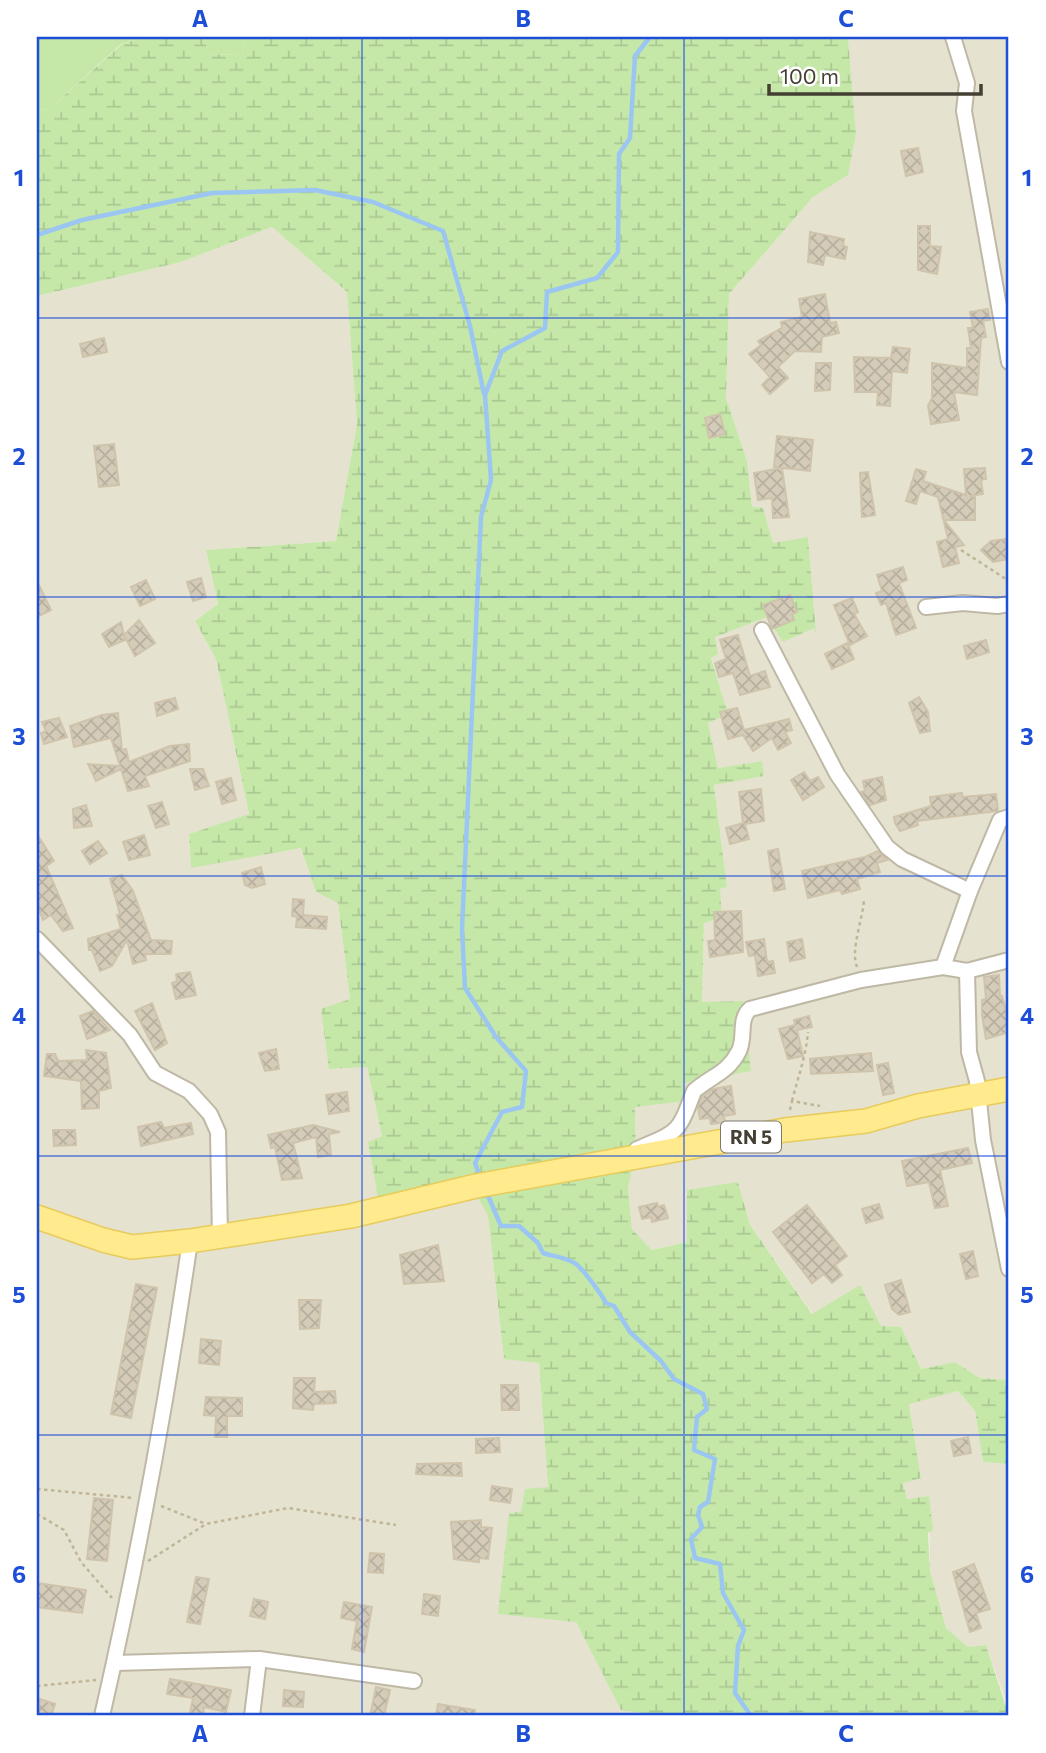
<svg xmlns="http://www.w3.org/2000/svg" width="1046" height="1753" font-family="Commissioner,sans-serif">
<defs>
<pattern id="wetland-marsh" width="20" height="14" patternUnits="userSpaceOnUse" patternTransform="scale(1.75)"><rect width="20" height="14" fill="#c5e8a9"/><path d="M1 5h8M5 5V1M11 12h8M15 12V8" fill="none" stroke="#aac892"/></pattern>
<pattern id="building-cross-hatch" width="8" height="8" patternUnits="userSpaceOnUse" patternTransform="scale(1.75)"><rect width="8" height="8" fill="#d4ccb8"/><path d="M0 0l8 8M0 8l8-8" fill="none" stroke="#b7b09f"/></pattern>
</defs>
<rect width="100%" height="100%" fill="#f2efe2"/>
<!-- residential -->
<g fill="#e6e2d0">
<polygon points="848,37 1009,37 1009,1380 980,1378 955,1362 921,1369 901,1327 881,1327 813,1314 750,1225 738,1182 687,1242 652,1250 632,1229 628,1187 636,1154 635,1106 687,1101 685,1083 702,1003 704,923 720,889 727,887 714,785 764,775 761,761 718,768 708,723 728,714 711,657 714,637 767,617 815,627 808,538 773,544 763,508 752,508 747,461 726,398 729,294 813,197 848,175 856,134"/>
<polygon points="272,227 347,292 357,424 336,541 206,550 218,604 195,621 216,659 249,815 189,834 191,867 301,848 316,892 338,903 350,999 329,1069 367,1067 382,1136 379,1197 470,1183 488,1216 504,1359 539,1362 548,1487 576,1622 621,1709 662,1716 37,1716 37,296 181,262"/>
<polygon points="958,1391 975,1411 983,1462 1009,1464 1009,1710 986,1645 968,1647 946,1628 930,1571 929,1496 907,1499 903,1483 921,1477 909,1403"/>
</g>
<!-- grass -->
<g fill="#c5e8a9">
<polygon points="37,37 144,37 121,44 50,108 37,111"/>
<polygon points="205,37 245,37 242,55 206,54"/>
</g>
<!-- wetland -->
<polygon fill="url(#wetland-marsh)" points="144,37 205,37 207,54 242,55 245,37 848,37 856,134 848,175 813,197 729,294 726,398 747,461 752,507 763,508 773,543 808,537 816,634 814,628 783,642 767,617 715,637 718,654 711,658 728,714 708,723 718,768 762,761 764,776 714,785 727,887 720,889 722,917 704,923 702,1002 743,1001 751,1071 685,1083 687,1101 635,1107 636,1154 628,1187 632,1229 652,1250 687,1242 687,1190 738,1182 750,1225 812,1314 860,1285 881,1326 901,1327 921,1369 955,1362 980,1378 1009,1380 1009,1464 983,1462 975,1411 958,1391 909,1404 921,1478 903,1483 907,1499 929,1496 933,1530 928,1533 930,1571 946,1628 968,1647 986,1645 1009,1716 662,1716 621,1710 576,1622 498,1614 509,1513 521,1512 525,1489 548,1487 539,1363 504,1359 488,1216 470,1183 378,1197 368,1142 382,1136 367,1067 329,1069 321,1009 350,999 338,903 316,892 301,848 191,868 189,834 249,814 216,659 195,621 218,604 206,550 336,541 357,424 347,292 272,227 181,262 37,296 37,111 50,108 122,44"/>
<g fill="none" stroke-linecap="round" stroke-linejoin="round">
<!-- stream -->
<g stroke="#9bc6f2" stroke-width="4.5">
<polyline points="37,235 82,220 212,193 315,190 373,202 443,231 470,326 484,394"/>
<polyline points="480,1177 475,1163 502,1112 522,1107 526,1071 496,1037 465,988 462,929 481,517 491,480 485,395 502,351 545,328 547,292 597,278 618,252 619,154 630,138 635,56 650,37"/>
<path d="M486 1191 501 1226H519L538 1243 543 1253C552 1256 568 1258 576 1264 583 1269 602 1295 606 1303L614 1306 630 1332 661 1361 674 1379 703 1394 707 1409 697 1417 694 1450 715 1459 708 1502 700 1507 698 1515 702 1527 691 1539 695 1558 720 1564 723 1593 744 1630 738 1646 735 1693 751 1716"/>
</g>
</g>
<!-- building -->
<g fill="url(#building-cross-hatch)" stroke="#cfc4ab" stroke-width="2">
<polygon points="918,148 923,172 906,176 901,151"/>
<polygon points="918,226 930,226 930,246 941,247 937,274 918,270"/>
<polygon points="810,232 844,239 843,246 847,247 845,259 825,255 823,265 808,262"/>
<polygon points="825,294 830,323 836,322 839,333 822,337 821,352 795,351 778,367 788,378 770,394 762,385 770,377 749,354 761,345 758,341 782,328 781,322 802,317 799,299"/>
<polygon points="988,309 990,320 983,321 986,337 981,338 977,395 954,392 959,420 931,424 928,406 932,398 932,363 967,368 967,348 971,348 968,328 973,328 970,312"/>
<polygon points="104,338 107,352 83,357 80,344"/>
<polygon points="893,347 910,349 907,373 892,371 890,406 877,405 878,392 855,392 854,357 891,358"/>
<polygon points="816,363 831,363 830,390 815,391"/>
<polygon points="720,414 725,434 709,438 705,418"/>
<polygon points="777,436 813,440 810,471 782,468 789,517 773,518 772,498 758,500 754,473 781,468 774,467"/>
<polygon points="114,444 119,485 99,487 94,446"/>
<polygon points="985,468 986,479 981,480 983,494 970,496 975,497 975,520 944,520 964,545 955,547 959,563 943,567 937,542 948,539 938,497 920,491 916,504 906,501 916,469 926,472 923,481 966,495 964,469"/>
<polygon points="868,472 875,515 862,517 860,473"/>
<polygon points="1005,539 1009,559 993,562 981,550 991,541"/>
<polygon points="903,567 907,580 899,583 916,628 896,635 886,603 881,605 876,593 882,591 877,575"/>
<polygon points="201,578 206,597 193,601 187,582"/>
<polygon points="146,580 155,599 140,606 131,587"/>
<polygon points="37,581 51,610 37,617"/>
<polygon points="790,595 797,612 792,614 794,620 772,629 763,605"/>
<polygon points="852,598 858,612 854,614 867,636 850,645 834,605"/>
<polygon points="139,620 155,643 135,656 124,635"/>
<polygon points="121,622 125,640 109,647 102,634"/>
<polygon points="738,635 750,676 765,671 770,687 740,695 733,673 719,677 715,663 726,659 720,640"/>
<polygon points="986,640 989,652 967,659 964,646"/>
<polygon points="847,643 854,659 832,669 825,654"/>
<polygon points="919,697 928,712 930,731 920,733 909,703"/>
<polygon points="175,698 178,709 157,716 155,703"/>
<polygon points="737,708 744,730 789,719 792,730 785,732 791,743 778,750 772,738 753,751 743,735 728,739 720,712"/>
<polygon points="118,713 122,750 126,749 129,762 170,746 189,744 190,761 145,776 149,786 128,791 121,769 96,781 88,764 120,766 111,738 74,747 70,726 102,715"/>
<polygon points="59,718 67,737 44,744 41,733 46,731 42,722"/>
<polygon points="190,769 203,769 209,786 195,790"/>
<polygon points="804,772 810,781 818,777 824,787 803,800 791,780"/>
<polygon points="882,777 886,800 870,805 861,792 865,791 863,781"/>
<polygon points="231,778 236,800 222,804 216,782"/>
<polygon points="761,789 764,821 745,824 749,839 730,844 726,828 743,823 739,792"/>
<polygon points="962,793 962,797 996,794 998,811 917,821 918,825 900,831 895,823 894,817 931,806 930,797"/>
<polygon points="162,802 169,824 156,828 148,806"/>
<polygon points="86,805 92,826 74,828 73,809"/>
<polygon points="37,834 54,861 46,866 73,928 63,931 51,915 43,920 37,904"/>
<polygon points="144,835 150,855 129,860 123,842"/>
<polygon points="98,841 107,853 90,864 82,851"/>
<polygon points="778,849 785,889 774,891 768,851"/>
<polygon points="878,851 887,860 877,863 880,872 857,879 860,889 842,894 840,890 808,898 802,871 865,857"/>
<polygon points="261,867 265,884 252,888 245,885 242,873"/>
<polygon points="122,875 133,891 151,940 172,941 171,954 145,954 146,960 133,964 127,940 112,966 100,971 92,950 89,950 88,939 121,929 117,915 120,914 110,879"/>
<polygon points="293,899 304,900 303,915 327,917 326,929 296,927 297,917 292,916"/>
<polygon points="741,911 743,952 710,957 708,941 715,940 714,912"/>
<polygon points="764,939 767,962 773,961 775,973 758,976 755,955 749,956 746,942"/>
<polygon points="802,939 805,958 790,961 787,942"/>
<polygon points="190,972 196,995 176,999 172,983 177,981 176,974"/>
<polygon points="999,975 1000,996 1002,996 1006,1010 1009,1009 1009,1032 986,1039 982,1015 982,1000 986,999 984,977"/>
<polygon points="152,1003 167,1043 155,1050 135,1011"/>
<polygon points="93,1011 110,1030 87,1039 80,1016"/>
<polygon points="809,1016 812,1027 797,1030 803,1056 788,1059 779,1029 795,1025 794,1020"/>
<polygon points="276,1049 279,1069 265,1071 259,1053"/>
<polygon points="86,1050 106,1053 111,1088 99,1091 99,1108 82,1109 81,1081 44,1076 47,1054 55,1054 58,1061 87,1060"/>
<polygon points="871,1053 873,1071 811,1074 810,1059"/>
<polygon points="888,1063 894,1093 883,1095 877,1065"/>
<polygon points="731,1086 735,1114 724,1116 725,1122 711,1124 710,1118 700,1119 698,1107 702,1097 713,1089"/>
<polygon points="347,1092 349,1111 329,1114 326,1095"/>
<polygon points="161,1122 164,1128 191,1123 193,1134 141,1146 138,1127"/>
<polygon points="313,1125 340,1132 329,1134 331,1155 318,1157 316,1137 293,1143 302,1178 282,1180 275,1147 271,1148 268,1135"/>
<polygon points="53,1130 75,1130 76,1145 54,1146"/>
<polygon points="968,1148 972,1163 940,1170 948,1206 935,1208 929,1182 907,1186 902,1161"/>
<polygon points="657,1203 658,1207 664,1205 668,1218 652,1222 651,1217 642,1219 639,1207"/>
<polygon points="879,1204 883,1218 866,1223 862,1209"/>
<polygon points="807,1205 847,1256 835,1265 842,1275 832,1283 824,1274 812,1283 773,1232"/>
<polygon points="438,1245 444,1281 404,1284 400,1255"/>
<polygon points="973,1251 978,1276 966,1279 960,1254"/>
<polygon points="901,1280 910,1312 899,1315 892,1309 885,1285"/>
<polygon points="136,1284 157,1288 131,1418 111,1414"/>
<polygon points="299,1300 321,1300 319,1328 300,1329"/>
<polygon points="201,1339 221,1341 219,1365 199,1363"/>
<polygon points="294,1378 315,1378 314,1392 335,1391 336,1403 314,1404 313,1410 293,1408"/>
<polygon points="501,1385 518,1385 519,1410 502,1410"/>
<polygon points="206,1397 242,1398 242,1416 227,1416 227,1437 215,1437 216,1416 204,1415"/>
<polygon points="968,1437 971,1453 954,1456 951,1441"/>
<polygon points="499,1438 500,1452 476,1453 476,1439"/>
<polygon points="461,1463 462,1476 416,1474 417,1464"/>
<polygon points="492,1486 512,1489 510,1503 490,1500"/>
<polygon points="94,1498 113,1500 107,1561 87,1559"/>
<polygon points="481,1520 481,1527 492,1528 488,1559 479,1558 479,1562 454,1559 451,1522"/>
<polygon points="370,1553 384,1554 383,1573 368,1572"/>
<polygon points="974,1564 990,1609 976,1613 981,1628 970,1632 953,1572"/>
<polygon points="196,1577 209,1579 200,1624 187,1622"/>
<polygon points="37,1583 86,1590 82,1613 37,1607"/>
<polygon points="424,1594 440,1596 438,1616 422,1614"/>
<polygon points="254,1599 268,1602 265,1619 250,1616"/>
<polygon points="344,1602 372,1607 364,1652 352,1649 357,1621 341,1618"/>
<polygon points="170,1679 231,1690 226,1712 204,1707 203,1715 190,1713 193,1698 167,1694"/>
<polygon points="376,1687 390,1690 384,1716 370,1716"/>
<polygon points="284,1690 304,1692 303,1707 283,1706"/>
<polygon points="40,1699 55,1704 51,1716 37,1716"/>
<polygon points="438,1704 475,1710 474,1716 436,1716"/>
</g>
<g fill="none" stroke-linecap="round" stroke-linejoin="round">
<defs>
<g id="minor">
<polyline points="953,37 967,83 964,111 1009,362"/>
<polyline points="926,607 963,603 997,606 1009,604"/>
<polyline points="762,630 837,774 887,847 902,859 970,891"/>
<polyline points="37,939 130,1035 155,1073 189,1091 210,1114 218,1132 220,1237"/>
<polyline points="943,967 970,891 1000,820 1009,817"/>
<polyline points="967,971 969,1052 977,1081 983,1140 1009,1269"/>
<path d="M637 1149C679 1131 678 1134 694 1091 711 1076 728 1073 739 1051 746 1037 738 1020 750 1009L861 980 943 967 967 971 1009 960"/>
<polyline points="115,1663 259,1659 414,1681"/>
<path d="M102 1716C138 1559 167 1400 190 1241"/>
<polyline points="252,1716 259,1659"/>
</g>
<polyline id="primary" points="37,1217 103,1240 132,1247 190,1241 351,1216 476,1186 785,1130 866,1121 918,1106 1009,1089"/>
</defs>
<!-- minor casing -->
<use href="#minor" stroke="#beb8a5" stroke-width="18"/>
<!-- primary casing -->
<use href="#primary" stroke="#e7cb5b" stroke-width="26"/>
<!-- path -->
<g stroke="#c0b596" stroke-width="2.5" stroke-dasharray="3.5 3.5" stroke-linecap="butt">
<polyline points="961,550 1009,581"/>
<path d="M857 967C850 949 863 920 864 899"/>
<path d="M792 1101C798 1077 806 1056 808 1032"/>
<polyline points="790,1110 792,1101 820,1106"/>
<polyline points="37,1489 134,1498"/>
<polyline points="161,1506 206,1524"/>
<polyline points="37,1514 64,1530 81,1562 112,1598"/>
<polyline points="148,1561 206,1524 288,1508 396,1525"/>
<polyline points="37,1686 96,1680"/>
</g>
<!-- minor -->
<use href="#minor" stroke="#fff" stroke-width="14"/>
<!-- primary -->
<use href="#primary" stroke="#ffea8e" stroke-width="23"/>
</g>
<!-- grid -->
<path fill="none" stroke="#1d4ed8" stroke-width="2" stroke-opacity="0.55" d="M362 37V1716M684 37V1716M37 318H1009M37 597H1009M37 876H1009M37 1156H1009M37 1435H1009"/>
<g text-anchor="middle" stroke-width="5" stroke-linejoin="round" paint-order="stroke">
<!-- shield labels -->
<rect fill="#fff" stroke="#7c7970" stroke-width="2" x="721" y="1121.5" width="60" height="31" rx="5"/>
<g font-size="19" font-weight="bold" fill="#443f33">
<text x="751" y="1144">RN 5</text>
</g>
</g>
<!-- border -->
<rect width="1046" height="1753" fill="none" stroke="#ffffff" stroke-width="77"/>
<!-- scale -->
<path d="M769 84v10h212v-10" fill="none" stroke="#443f33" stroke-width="3.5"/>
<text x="780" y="84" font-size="21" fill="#443f33" stroke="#ffffff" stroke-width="5" paint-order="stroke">100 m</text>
<rect x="38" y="38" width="969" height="1676" fill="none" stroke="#1d4ed8" stroke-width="2.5"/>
<g font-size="23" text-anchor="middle" font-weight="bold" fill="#1d4ed8">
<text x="200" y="27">A</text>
<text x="523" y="27">B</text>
<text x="846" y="27">C</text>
<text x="19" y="186">1</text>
<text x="1027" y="186">1</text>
<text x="19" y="465">2</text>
<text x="1027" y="465">2</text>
<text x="19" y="745">3</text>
<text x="1027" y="745">3</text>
<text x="19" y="1024">4</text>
<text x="1027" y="1024">4</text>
<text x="19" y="1303">5</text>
<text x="1027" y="1303">5</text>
<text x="19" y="1583">6</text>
<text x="1027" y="1583">6</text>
<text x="200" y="1742">A</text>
<text x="523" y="1742">B</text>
<text x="846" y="1742">C</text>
</g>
</svg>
